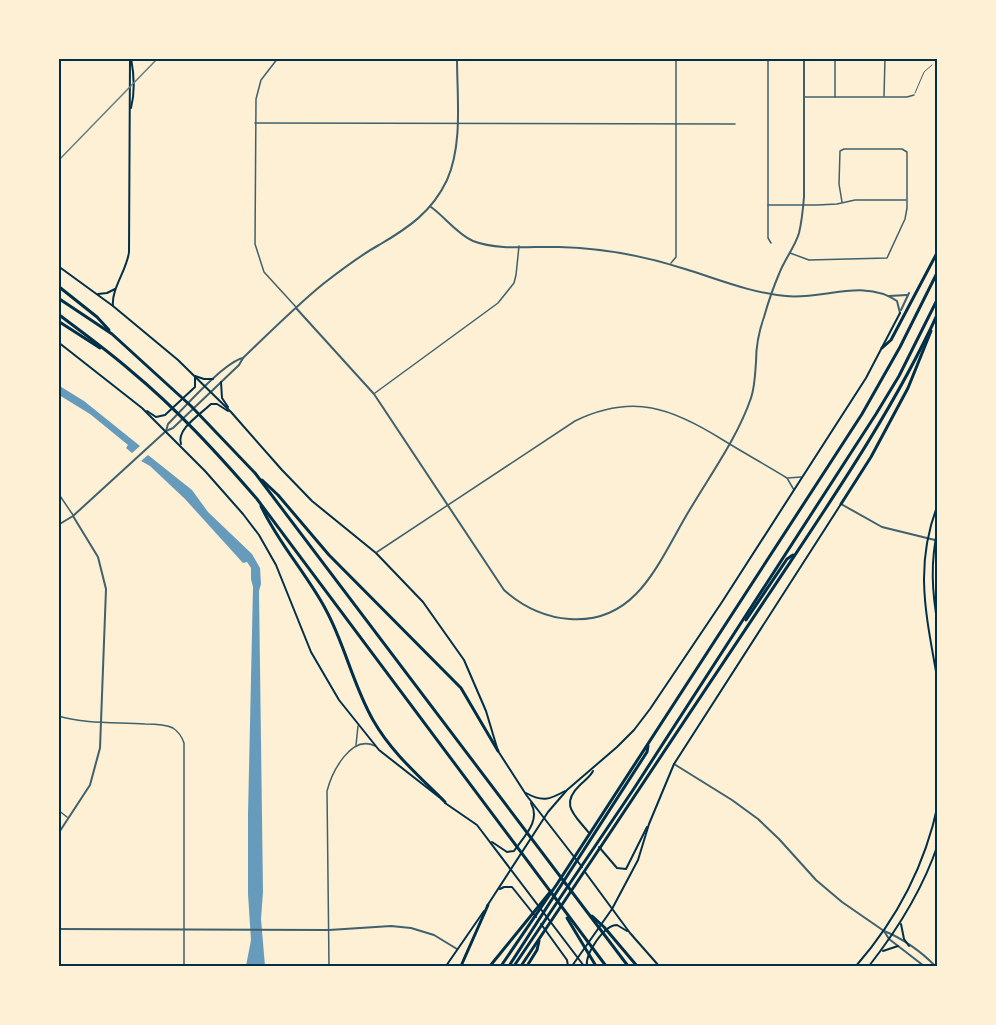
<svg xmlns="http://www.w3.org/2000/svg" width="996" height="1025" font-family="Montserrat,sans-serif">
<rect width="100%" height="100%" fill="#fdf0d5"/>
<!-- water -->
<g fill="#669bbc">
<polygon points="58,385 84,401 140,446 132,453 126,448 128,445 90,414 59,395"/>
<polygon points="148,455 192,490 208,512 252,554 260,568 261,584 259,591 263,892 261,919 265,966 246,966 251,940 248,894 248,815 253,587 251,579 251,568 247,562 243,563 185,499 150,466 141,461"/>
</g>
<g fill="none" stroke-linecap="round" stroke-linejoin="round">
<!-- service -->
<polyline stroke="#3f606c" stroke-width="1" points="915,93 924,72 932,65"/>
<!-- minor -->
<g stroke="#3f606c" stroke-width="1.5">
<polyline points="278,58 261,80 256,99 255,244 264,272 296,307"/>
<polyline points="768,58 768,238 771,243"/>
<polyline points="884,96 885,58"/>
<polyline points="804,97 907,97 914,95"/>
<polyline points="835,97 835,58"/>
<polyline points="255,123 735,124"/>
<polyline points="768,205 817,205 837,204 855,200 906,200"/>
<polyline points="790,253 809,260 887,258 905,219 907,208 907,152 902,149 844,149 840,151 839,184 842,202"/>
<polyline points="671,263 676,257 676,58"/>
<polyline points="375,393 498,303 514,283 516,275 519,246"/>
<polyline points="788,478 801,477"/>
<polyline points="58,493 73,515"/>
<path d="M377 552 575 421C633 393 672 408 723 440 744 453 766 465 787 478L794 490"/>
<polyline points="58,643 58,665"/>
<path d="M58 716C86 724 116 722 145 724 153 724 165 724 173 728 179 732 182 737 184 743V966"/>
<polyline points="356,745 358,726"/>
<polyline points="58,810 67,817"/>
<path d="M329 966 327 791C332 772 351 734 375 746"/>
</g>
<!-- tertiary -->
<g stroke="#3f606c" stroke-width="2">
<path d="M431 207C445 217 457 234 473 241 499 251 533 246 559 247 601 248 645 256 685 269 718 279 751 293 786 296 822 300 864 278 897 301L900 313"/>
<polyline points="889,296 907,295"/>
<path d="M296 308 374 394 504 590C541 623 598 633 636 594 658 572 675 533 692 506 713 471 738 436 751 398 755 386 755 374 756 362 756 347 759 331 764 317 768 303 773 288 779 274 784 260 795 247 799 233 802 221 803 209 804 197V58"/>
<polyline points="901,310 909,293"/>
<path d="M166 431 168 424C183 409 224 362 243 358"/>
<polyline points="841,504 882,527 935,540"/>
<path d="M58 525 73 516 166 431 173 428 239 365 243 358C269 333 295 307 323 284 341 270 359 256 379 245 408 228 432 212 447 180 463 144 457 97 457 58"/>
<path d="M674 764 732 800 758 819 779 839 816 880 842 902 884 931C902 938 922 952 935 966"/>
<polyline points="58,834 90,785 100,748 106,589 98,557 73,516"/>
<polyline points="58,929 329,930 391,926 411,928 434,935 457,949"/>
<polyline points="884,931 889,939 924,966"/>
</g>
<!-- secondary -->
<g stroke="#003049" stroke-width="2">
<path d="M131 108C135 93 134 74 131 58"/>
<polyline points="58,266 113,306 178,360 231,412 282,470 312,501 376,553 423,602 464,660 486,711 498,751 509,768 527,796 582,867"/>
<polyline points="98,294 107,293 115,289"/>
<path d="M113 306C111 289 127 270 129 252L130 58"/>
<polyline points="58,342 142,408 205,471 243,514 259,535 276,565 311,652 339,700 379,750 439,797"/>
<polyline points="221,382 222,398 228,407"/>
<polyline points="147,411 156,417 165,415 195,387 195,376 204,379 213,379"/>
<path d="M181 444C176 429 201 414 211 404H217L228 411"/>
<path d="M938 504C913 568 927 618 938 683"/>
<path d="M938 528C930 562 932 592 938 626"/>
<path d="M526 793C542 802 549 800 565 791"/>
<polyline points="445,803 477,825 584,966"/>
<path d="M589 833C575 815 559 805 580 785 585 780 590 777 593 771"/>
<path d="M492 842 507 852 514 851C524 836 541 821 531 803"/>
<polyline points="599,847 617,868 626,869 647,827"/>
<polyline points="585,872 630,933 659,966"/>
<polyline points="500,889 504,887 512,887 536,917"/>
<polyline points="487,906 548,812 567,790 617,747 634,730 650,709 722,602 866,378 900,313"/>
<polyline points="541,924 567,960 568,966"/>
<polyline points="901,924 904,939 909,946"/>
<polyline points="883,951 898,946"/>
<polyline points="446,966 484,911"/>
<polyline points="572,966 612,909 638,860 649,824 674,764 841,504"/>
<path d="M587 966C585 954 604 925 617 925L627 931"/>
<path d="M856 966C897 919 925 866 938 804"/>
<path d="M869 966C898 929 923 889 938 844"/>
</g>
<!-- motorway -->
<g stroke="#003049" stroke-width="3">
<polyline points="58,286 97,317 109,330"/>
<polyline points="58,298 112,334 191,406 255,473 628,966"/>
<path d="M58 314C83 333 108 351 131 371 177 409 218 454 257 499L606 966"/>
<polyline points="58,321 100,348"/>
<polyline points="882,348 891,340 938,251"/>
<polyline points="262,480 278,495 329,555 461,688 498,751"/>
<polyline points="841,504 871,457 908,388 931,331"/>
<path d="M261 506C278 543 307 574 326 610 345 645 353 685 373 720 391 752 419 776 445 802"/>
<polyline points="746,620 787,559 793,555"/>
<polyline points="592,916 604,927 637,966"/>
<polyline points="567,918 596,966"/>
<polyline points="461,966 488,905"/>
<polyline points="490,966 551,891"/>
<polyline points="501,966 557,884 862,414 900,347 938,271"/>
<polyline points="509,966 647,752 648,746"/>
<polyline points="514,966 633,790 876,414 899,376 938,298"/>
<path d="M521 966C603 843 686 720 767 597 828 505 892 413 938 313"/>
<polyline points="527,966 537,950 539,941"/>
</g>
<!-- tram -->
<polyline stroke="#657d81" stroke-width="1.5" points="58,161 158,58"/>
</g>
<!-- border -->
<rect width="996" height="1025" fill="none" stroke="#fdf0d5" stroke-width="120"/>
<rect x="60" y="60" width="876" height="905" fill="none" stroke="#003049" stroke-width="2"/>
</svg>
